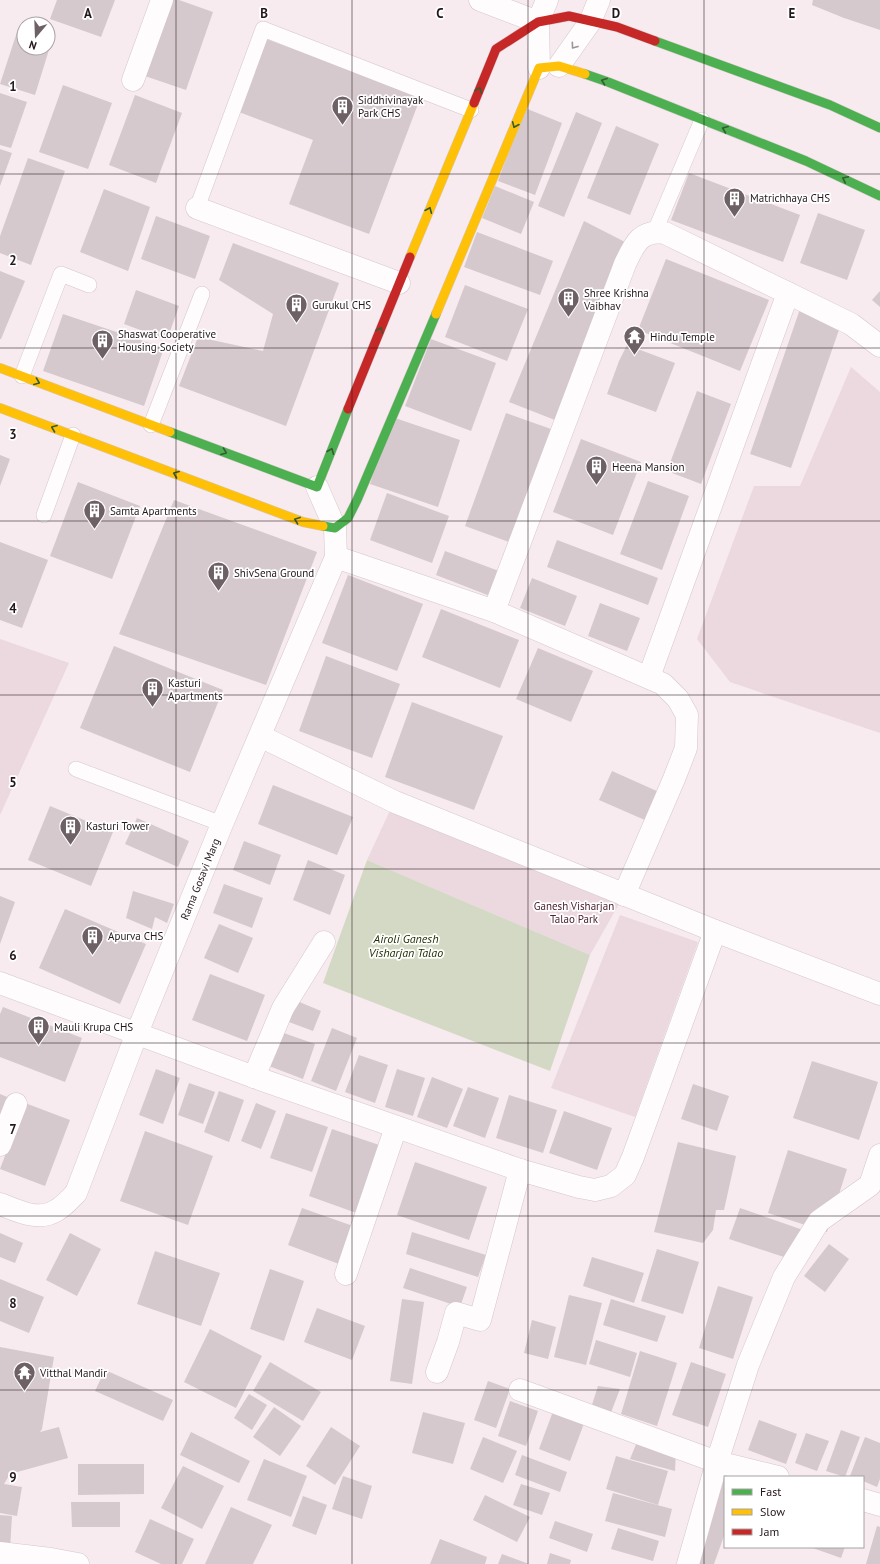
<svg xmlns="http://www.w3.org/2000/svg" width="880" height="1564" font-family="'PT Sans',sans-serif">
<rect width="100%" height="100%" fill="#f7ebef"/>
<!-- green -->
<g fill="#ecd8df">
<polygon points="851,367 880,392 880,733 730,682 697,639 754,486 800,486"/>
<polygon points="0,639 69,663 0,815"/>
<polygon points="393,804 623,897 590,955 367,860"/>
<polygon points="620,915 698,942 635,1117 551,1088"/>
</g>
<!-- water -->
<polygon fill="#d4d9c5" points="367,860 590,955 550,1071 323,983"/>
<!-- building -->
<g fill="#d5c9cd">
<polygon points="57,0 115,0 101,37 50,19"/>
<polygon points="169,0 179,0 213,12 186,90 142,75"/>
<polygon points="813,0 880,0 880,30 844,18 812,5"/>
<polygon points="18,29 24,31 24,48 48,48 48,38 52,40 35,95 0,84"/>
<polygon points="266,39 421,96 369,234 289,204 313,140 239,112"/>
<polygon points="63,85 112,103 88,169 39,152"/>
<polygon points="0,93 27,102 11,148 0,145"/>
<polygon points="135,95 182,113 156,183 109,165"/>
<polygon points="525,108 562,123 535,195 498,181"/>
<polygon points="576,112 602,123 564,217 538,206"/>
<polygon points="616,126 659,144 630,215 587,198"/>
<polygon points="0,149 12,153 0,186"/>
<polygon points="28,158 65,171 31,265 0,253 0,236"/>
<polygon points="689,173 800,215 783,262 671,220"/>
<polygon points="495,186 534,202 521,234 482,218"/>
<polygon points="104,189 150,207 128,271 80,252"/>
<polygon points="818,213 865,230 847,280 800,263"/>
<polygon points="156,216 210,236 195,279 141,259"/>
<polygon points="584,221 627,243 560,422 509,402"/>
<polygon points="477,232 553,261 540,295 464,267"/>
<polygon points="233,243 339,283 286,426 179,386 198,337 263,351 273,314 219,280"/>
<polygon points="666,259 769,300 740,371 638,330"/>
<polygon points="0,271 25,281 1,339 0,339"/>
<polygon points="465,285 528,309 507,361 445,337"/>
<polygon points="136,290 179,306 167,340 124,324"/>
<polygon points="880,291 880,307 872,300"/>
<polygon points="800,309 841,324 791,468 750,454"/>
<polygon points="63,314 164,348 144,406 43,371"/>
<polygon points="431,339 496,363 471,431 405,406"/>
<polygon points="627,345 675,363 656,412 607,394 619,361"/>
<polygon points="697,391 731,404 701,484 667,471"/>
<polygon points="506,413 551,429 509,542 465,526"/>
<polygon points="392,417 460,440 438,507 370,484"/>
<polygon points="581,439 641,462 613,535 553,512"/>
<polygon points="0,455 10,459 0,486"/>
<polygon points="648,481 689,496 662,570 620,554"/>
<polygon points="78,482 140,506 112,579 50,556"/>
<polygon points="387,493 449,516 432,563 370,540"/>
<polygon points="174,500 317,552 266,685 119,634"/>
<polygon points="557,540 658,578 648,605 547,567"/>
<polygon points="0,542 48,560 22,628 0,620"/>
<polygon points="445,551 499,571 490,596 436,575"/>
<polygon points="348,575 423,604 397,671 322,643"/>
<polygon points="532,578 577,596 565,626 520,608"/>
<polygon points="600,603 640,618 627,651 588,636"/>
<polygon points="441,609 519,640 500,688 422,657"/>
<polygon points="114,646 223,690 190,772 80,728"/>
<polygon points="538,648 593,671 571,722 516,699"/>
<polygon points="326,656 400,684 372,758 299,731"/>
<polygon points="412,702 503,736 474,810 385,777"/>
<polygon points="612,771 659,792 647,821 599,800"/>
<polygon points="273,785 353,817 337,855 258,824"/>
<polygon points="50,806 113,832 91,886 28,860"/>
<polygon points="137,818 189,841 178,867 125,844"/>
<polygon points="244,841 281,855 270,885 233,870"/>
<polygon points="308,860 345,875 330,915 293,900"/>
<polygon points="224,884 263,898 252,928 213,913"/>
<polygon points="133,891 174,904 167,923 155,917 152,929 126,918"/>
<polygon points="0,896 15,902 0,944"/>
<polygon points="65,909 146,944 120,1004 39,968"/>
<polygon points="219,924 253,938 238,973 204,958"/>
<polygon points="210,974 265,995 247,1041 192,1020"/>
<polygon points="297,1001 321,1011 313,1031 289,1022"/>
<polygon points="3,1007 82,1038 65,1082 0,1057 0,1014"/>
<polygon points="332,1028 357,1038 336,1091 311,1081"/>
<polygon points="281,1032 315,1044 303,1079 269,1066"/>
<polygon points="359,1055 388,1065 375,1103 345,1092"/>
<polygon points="812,1061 878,1082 859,1140 793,1118"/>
<polygon points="156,1069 180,1078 163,1124 139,1115"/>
<polygon points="397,1069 425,1078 413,1116 385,1107"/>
<polygon points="432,1077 463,1089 447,1128 417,1117"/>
<polygon points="189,1083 215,1092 203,1124 178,1115"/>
<polygon points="693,1084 729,1096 717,1131 681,1119"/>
<polygon points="468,1087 499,1098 485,1138 453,1126"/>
<polygon points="219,1091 244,1100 229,1142 204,1132"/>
<polygon points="0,1094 12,1099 0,1130"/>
<polygon points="509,1095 557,1110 543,1153 496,1138"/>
<polygon points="25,1103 70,1120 45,1186 0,1169"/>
<polygon points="256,1103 276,1111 261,1149 241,1141"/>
<polygon points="564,1111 612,1128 597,1170 549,1153"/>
<polygon points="286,1113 328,1127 312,1172 270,1158"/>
<polygon points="332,1129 385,1147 362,1215 309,1196"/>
<polygon points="145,1131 213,1156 188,1225 120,1201"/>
<polygon points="678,1142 736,1156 724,1210 716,1210 713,1230 703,1243 654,1232"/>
<polygon points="788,1150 847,1169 827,1232 768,1213"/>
<polygon points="415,1162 487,1187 469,1240 397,1215"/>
<polygon points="302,1208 353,1226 339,1264 288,1245"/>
<polygon points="740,1208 806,1231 796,1261 729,1239"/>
<polygon points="412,1232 486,1255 478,1277 406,1254"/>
<polygon points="0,1233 23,1243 15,1263 0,1257"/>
<polygon points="70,1233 101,1249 77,1296 46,1280"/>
<polygon points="829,1244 849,1259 825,1292 804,1276"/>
<polygon points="657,1249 699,1262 683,1314 641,1301"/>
<polygon points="155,1251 220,1273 201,1326 137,1304"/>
<polygon points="592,1257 644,1273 634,1303 583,1286"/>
<polygon points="410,1268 467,1287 460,1307 403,1288"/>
<polygon points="270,1269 304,1281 284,1341 250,1329"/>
<polygon points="0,1279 44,1297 29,1333 0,1321"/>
<polygon points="718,1286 753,1297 733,1359 699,1348"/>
<polygon points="569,1295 602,1303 586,1365 554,1357"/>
<polygon points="402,1299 424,1302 412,1384 390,1381"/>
<polygon points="611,1299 666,1316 657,1342 603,1325"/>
<polygon points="317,1308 365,1326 352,1360 304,1342"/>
<polygon points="532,1320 556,1327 548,1359 524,1353"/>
<polygon points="210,1329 262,1356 236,1408 184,1382"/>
<polygon points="596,1340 637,1353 630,1377 589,1364"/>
<polygon points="0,1347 54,1357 42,1429 40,1432 59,1427 68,1458 10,1474 4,1484 22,1487 17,1516 0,1513"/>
<polygon points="640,1351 677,1363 657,1426 621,1414"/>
<polygon points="270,1362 321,1392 303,1421 253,1391"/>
<polygon points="691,1362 726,1374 708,1427 672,1415"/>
<polygon points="105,1370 173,1400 163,1421 95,1391"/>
<polygon points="488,1381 510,1389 496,1428 474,1420"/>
<polygon points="598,1386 620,1389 610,1415 590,1411"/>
<polygon points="249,1394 267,1405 252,1430 234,1418"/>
<polygon points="510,1401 538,1411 526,1446 498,1436"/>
<polygon points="555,1406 586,1418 570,1461 539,1449"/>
<polygon points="274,1407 301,1426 280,1456 253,1437"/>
<polygon points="423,1412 465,1423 453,1464 412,1453"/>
<polygon points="759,1420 797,1434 786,1464 748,1450"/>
<polygon points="331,1427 360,1446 335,1485 306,1466"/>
<polygon points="841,1430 860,1437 845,1477 826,1471"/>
<polygon points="191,1432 250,1461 239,1483 180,1455"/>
<polygon points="806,1433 829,1441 817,1471 795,1463"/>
<polygon points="483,1437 517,1451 503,1483 470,1469"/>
<polygon points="639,1437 676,1451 675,1471 630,1459"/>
<polygon points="865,1437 880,1443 880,1479 877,1487 863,1481 863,1477 850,1476"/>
<polygon points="522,1455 567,1472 560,1492 515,1475"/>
<polygon points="616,1456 668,1471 658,1505 606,1489"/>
<polygon points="264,1459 307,1476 291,1517 247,1500"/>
<polygon points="78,1464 144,1464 144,1494 78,1495"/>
<polygon points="183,1466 224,1486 202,1529 161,1508"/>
<polygon points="718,1467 746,1477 725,1477 725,1533 714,1564 684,1564"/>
<polygon points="343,1476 372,1486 362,1519 332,1509"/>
<polygon points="521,1484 550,1493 542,1515 513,1505"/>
<polygon points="613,1493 672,1509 665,1537 605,1521"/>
<polygon points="485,1495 530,1517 517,1542 473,1520"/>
<polygon points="303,1496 327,1505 316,1535 292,1526"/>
<polygon points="71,1502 120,1502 120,1527 72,1527"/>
<polygon points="231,1507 272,1525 253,1564 205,1564"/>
<polygon points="0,1515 12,1516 10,1549 0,1548"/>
<polygon points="150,1519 194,1539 182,1564 161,1564 135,1552"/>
<polygon points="555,1521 593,1534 587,1552 549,1538"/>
<polygon points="877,1526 880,1527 880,1564 866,1564"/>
<polygon points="618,1528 659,1541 653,1561 611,1549"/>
<polygon points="440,1539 487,1557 485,1564 430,1564"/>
<polygon points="810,1547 845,1547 841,1558"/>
<polygon points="550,1553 571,1560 570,1564 547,1564"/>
<polygon points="502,1554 529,1564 498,1564"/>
</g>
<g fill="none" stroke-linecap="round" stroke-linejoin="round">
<defs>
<g id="lane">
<polyline points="197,208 263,29 471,110"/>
<polyline points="655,231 702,120"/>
<polyline points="22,376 61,274 89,285"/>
<polyline points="151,425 202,294"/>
<polyline points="44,515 73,435"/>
<polyline points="76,769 222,824"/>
</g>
<g id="street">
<polyline points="480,0 538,22"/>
<polyline points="559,66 590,22 599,0"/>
<polyline points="539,68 538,22 547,0"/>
<polyline points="133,80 162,0"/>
<polyline points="197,208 399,283"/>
<polyline points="336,557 494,611 663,684 678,699 687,715 686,748 674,779 624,895"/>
<path d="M494 611 625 264C634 245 640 229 665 233L851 324 880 346"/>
<polyline points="649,677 788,293"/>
<polyline points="260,736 395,802 715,931 880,994"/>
<polyline points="0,983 254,1077 520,1170 579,1187 595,1190 611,1186 625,1175 633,1157 715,931"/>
<polyline points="254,1077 283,1008 324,942"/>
<polyline points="0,1145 16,1104"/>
<path d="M0 1204C18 1211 39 1222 57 1210 64 1206 70 1199 76 1193L137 1033 222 824 336 557 335 528 317 487"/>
<polyline points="346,1274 396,1127"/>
<polyline points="437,1372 448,1342 456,1313 480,1320 520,1170"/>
<polyline points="520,1390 717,1462 688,1564"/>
<polyline points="778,1477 717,1462 748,1365 784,1277 819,1221 870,1185 880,1155"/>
<polyline points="863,1500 880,1505"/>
<polyline points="0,1553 51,1559 78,1564"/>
</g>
<g id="fast">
<polyline points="655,41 830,105 880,128"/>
<polyline points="585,74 608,82 806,161 880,196"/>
<polyline points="170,432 317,487 348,409"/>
<polyline points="323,526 335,528 348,518 357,500 436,314"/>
</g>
<g id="slow">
<polyline points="410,257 474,103"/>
<polyline points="436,314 539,68 559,66 585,74"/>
<polyline points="0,368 170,432"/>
<polyline points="0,408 303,522 323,526"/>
</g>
<g id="jam">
<polyline points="474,103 496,49 538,22 569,16 617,27 655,41"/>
<polyline points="348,409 410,257"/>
</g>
</defs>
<!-- lane casing -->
<use href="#lane" stroke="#d4c7cc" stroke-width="16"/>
<!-- street casing -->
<use href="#street" stroke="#d4c7cc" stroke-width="23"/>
<!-- fast casing -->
<use href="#fast" stroke="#d4c7cc" stroke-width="10"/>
<!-- slow casing -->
<use href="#slow" stroke="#d4c7cc" stroke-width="10"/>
<!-- jam casing -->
<use href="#jam" stroke="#d4c7cc" stroke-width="10"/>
<!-- lane -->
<use href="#lane" stroke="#fefcfd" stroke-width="15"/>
<!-- street -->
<use href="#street" stroke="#fefcfd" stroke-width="22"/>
<!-- fast -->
<use href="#fast" stroke="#4caf50" stroke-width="9"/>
<!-- slow -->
<use href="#slow" stroke="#ffc107" stroke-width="9"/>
<!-- jam -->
<use href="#jam" stroke="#c62828" stroke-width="9"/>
</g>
<!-- one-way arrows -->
<defs><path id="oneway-chevron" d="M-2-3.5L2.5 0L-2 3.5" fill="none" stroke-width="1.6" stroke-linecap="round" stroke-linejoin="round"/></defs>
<use stroke="#9c9598" href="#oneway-chevron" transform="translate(574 46) rotate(126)"/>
<g stroke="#365b33">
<use href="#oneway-chevron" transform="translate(604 81) rotate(-160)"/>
<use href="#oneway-chevron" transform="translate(479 90) rotate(-68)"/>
<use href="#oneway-chevron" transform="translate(515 125) rotate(113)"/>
<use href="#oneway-chevron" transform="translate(725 129) rotate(-158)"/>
<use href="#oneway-chevron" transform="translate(845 179) rotate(-155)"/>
<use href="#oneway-chevron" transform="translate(429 210) rotate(-67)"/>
<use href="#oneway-chevron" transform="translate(380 330) rotate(-68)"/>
<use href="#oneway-chevron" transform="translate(37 382) rotate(21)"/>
<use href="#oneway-chevron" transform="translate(54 428) rotate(-159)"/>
<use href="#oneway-chevron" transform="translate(331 451) rotate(-68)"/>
<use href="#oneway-chevron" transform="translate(224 452) rotate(21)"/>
<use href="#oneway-chevron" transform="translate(176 474) rotate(-159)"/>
<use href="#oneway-chevron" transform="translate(297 520) rotate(-160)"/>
</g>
<!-- grid -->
<path fill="none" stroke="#24171c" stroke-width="1" stroke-opacity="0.55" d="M176 0V1564M352 0V1564M528 0V1564M704 0V1564M0 174H880M0 348H880M0 521H880M0 695H880M0 869H880M0 1043H880M0 1216H880M0 1390H880"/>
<!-- icons -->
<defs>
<symbol id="building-pin" viewBox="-11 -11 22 30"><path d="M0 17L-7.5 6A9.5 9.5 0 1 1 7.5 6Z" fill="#6e6166" stroke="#fff"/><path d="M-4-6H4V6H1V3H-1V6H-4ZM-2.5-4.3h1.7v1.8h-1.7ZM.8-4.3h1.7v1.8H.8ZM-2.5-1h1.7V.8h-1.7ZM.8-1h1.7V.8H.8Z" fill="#fff"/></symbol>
<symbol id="temple-pin" viewBox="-11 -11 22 30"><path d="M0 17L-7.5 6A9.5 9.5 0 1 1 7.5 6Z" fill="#6e6166" stroke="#fff"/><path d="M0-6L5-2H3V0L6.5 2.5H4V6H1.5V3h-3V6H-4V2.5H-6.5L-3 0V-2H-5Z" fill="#fff"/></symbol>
</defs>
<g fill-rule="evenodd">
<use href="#building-pin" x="330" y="94" width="25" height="34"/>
<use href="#building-pin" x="722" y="186" width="25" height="34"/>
<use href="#building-pin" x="556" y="286" width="25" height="34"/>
<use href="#building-pin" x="284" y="292" width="25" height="34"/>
<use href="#temple-pin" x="622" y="324" width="25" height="34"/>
<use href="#building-pin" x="90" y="328" width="25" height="34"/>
<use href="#building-pin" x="584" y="454" width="25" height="34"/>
<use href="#building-pin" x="82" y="498" width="25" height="34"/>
<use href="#building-pin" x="206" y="560" width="25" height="34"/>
<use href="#building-pin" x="140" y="676" width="25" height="34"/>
<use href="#building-pin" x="58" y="814" width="25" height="34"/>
<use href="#building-pin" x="80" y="924" width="25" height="34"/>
<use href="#building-pin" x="26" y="1014" width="25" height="34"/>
<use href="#temple-pin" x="12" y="1360" width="25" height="34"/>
</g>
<g text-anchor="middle" stroke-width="3.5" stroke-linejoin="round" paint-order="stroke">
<!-- poi labels -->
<g font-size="11" fill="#24171c" stroke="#fff" text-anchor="start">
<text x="358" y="104">Siddhivinayak<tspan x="358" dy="13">Park CHS</tspan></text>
<text x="750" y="202">Matrichhaya CHS</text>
<text x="584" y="297">Shree Krishna<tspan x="584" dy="13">Vaibhav</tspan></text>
<text x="312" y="309">Gurukul CHS</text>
<text x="118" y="338">Shaswat Cooperative<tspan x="118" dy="13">Housing Society</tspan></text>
<text x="650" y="341">Hindu Temple</text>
<text x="612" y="471">Heena Mansion</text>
<text x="110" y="515">Samta Apartments</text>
<text x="234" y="577">ShivSena Ground</text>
<text x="168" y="687">Kasturi<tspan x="168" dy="13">Apartments</tspan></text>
<text x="86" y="830">Kasturi Tower</text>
<text x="108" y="940">Apurva CHS</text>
<text x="54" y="1031">Mauli Krupa CHS</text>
<text x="40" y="1377">Vitthal Mandir</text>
</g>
<!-- street labels -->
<g font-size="11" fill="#24171c" stroke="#fff">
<text transform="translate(200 879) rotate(-68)" y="4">Rama Gosavi Marg</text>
</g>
<!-- park labels -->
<g font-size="11" fill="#4f2234" stroke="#fff">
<text x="574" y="910">Ganesh Visharjan<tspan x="574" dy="13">Talao Park</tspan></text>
</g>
<!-- water labels -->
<g font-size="12" font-style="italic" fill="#223000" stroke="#fff">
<text x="406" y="943">Airoli Ganesh<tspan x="406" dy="14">Visharjan Talao</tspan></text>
</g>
</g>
<g font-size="13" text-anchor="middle" font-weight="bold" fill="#24171c" stroke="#fff" stroke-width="3.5" stroke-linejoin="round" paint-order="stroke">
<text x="88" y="18">A</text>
<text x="264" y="18">B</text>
<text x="440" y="18">C</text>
<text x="616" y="18">D</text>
<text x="792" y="18">E</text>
<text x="13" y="91">1</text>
<text x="13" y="265">2</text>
<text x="13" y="439">3</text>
<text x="13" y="613">4</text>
<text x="13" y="787">5</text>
<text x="13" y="960">6</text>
<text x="13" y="1134">7</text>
<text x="13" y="1308">8</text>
<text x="13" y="1482">9</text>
</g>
<!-- legend -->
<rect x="724" y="1476" width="140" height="72" fill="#ffffff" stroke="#a7a2a4"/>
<rect x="732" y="1489" width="20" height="6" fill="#4caf50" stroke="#a7a2a4"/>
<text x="760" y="1496" font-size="12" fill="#24171c">Fast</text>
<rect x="732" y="1509" width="20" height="6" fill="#ffc107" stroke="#a7a2a4"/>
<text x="760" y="1516" font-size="12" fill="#24171c">Slow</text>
<rect x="732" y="1529" width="20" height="6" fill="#c62828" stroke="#a7a2a4"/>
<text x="760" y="1536" font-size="12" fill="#24171c">Jam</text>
<!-- north arrow -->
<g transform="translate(36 36) rotate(199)"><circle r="19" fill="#ffffff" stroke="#a7a2a4"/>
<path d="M0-3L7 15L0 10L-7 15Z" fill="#6e6166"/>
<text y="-6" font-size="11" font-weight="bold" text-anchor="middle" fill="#24171c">N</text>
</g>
</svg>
